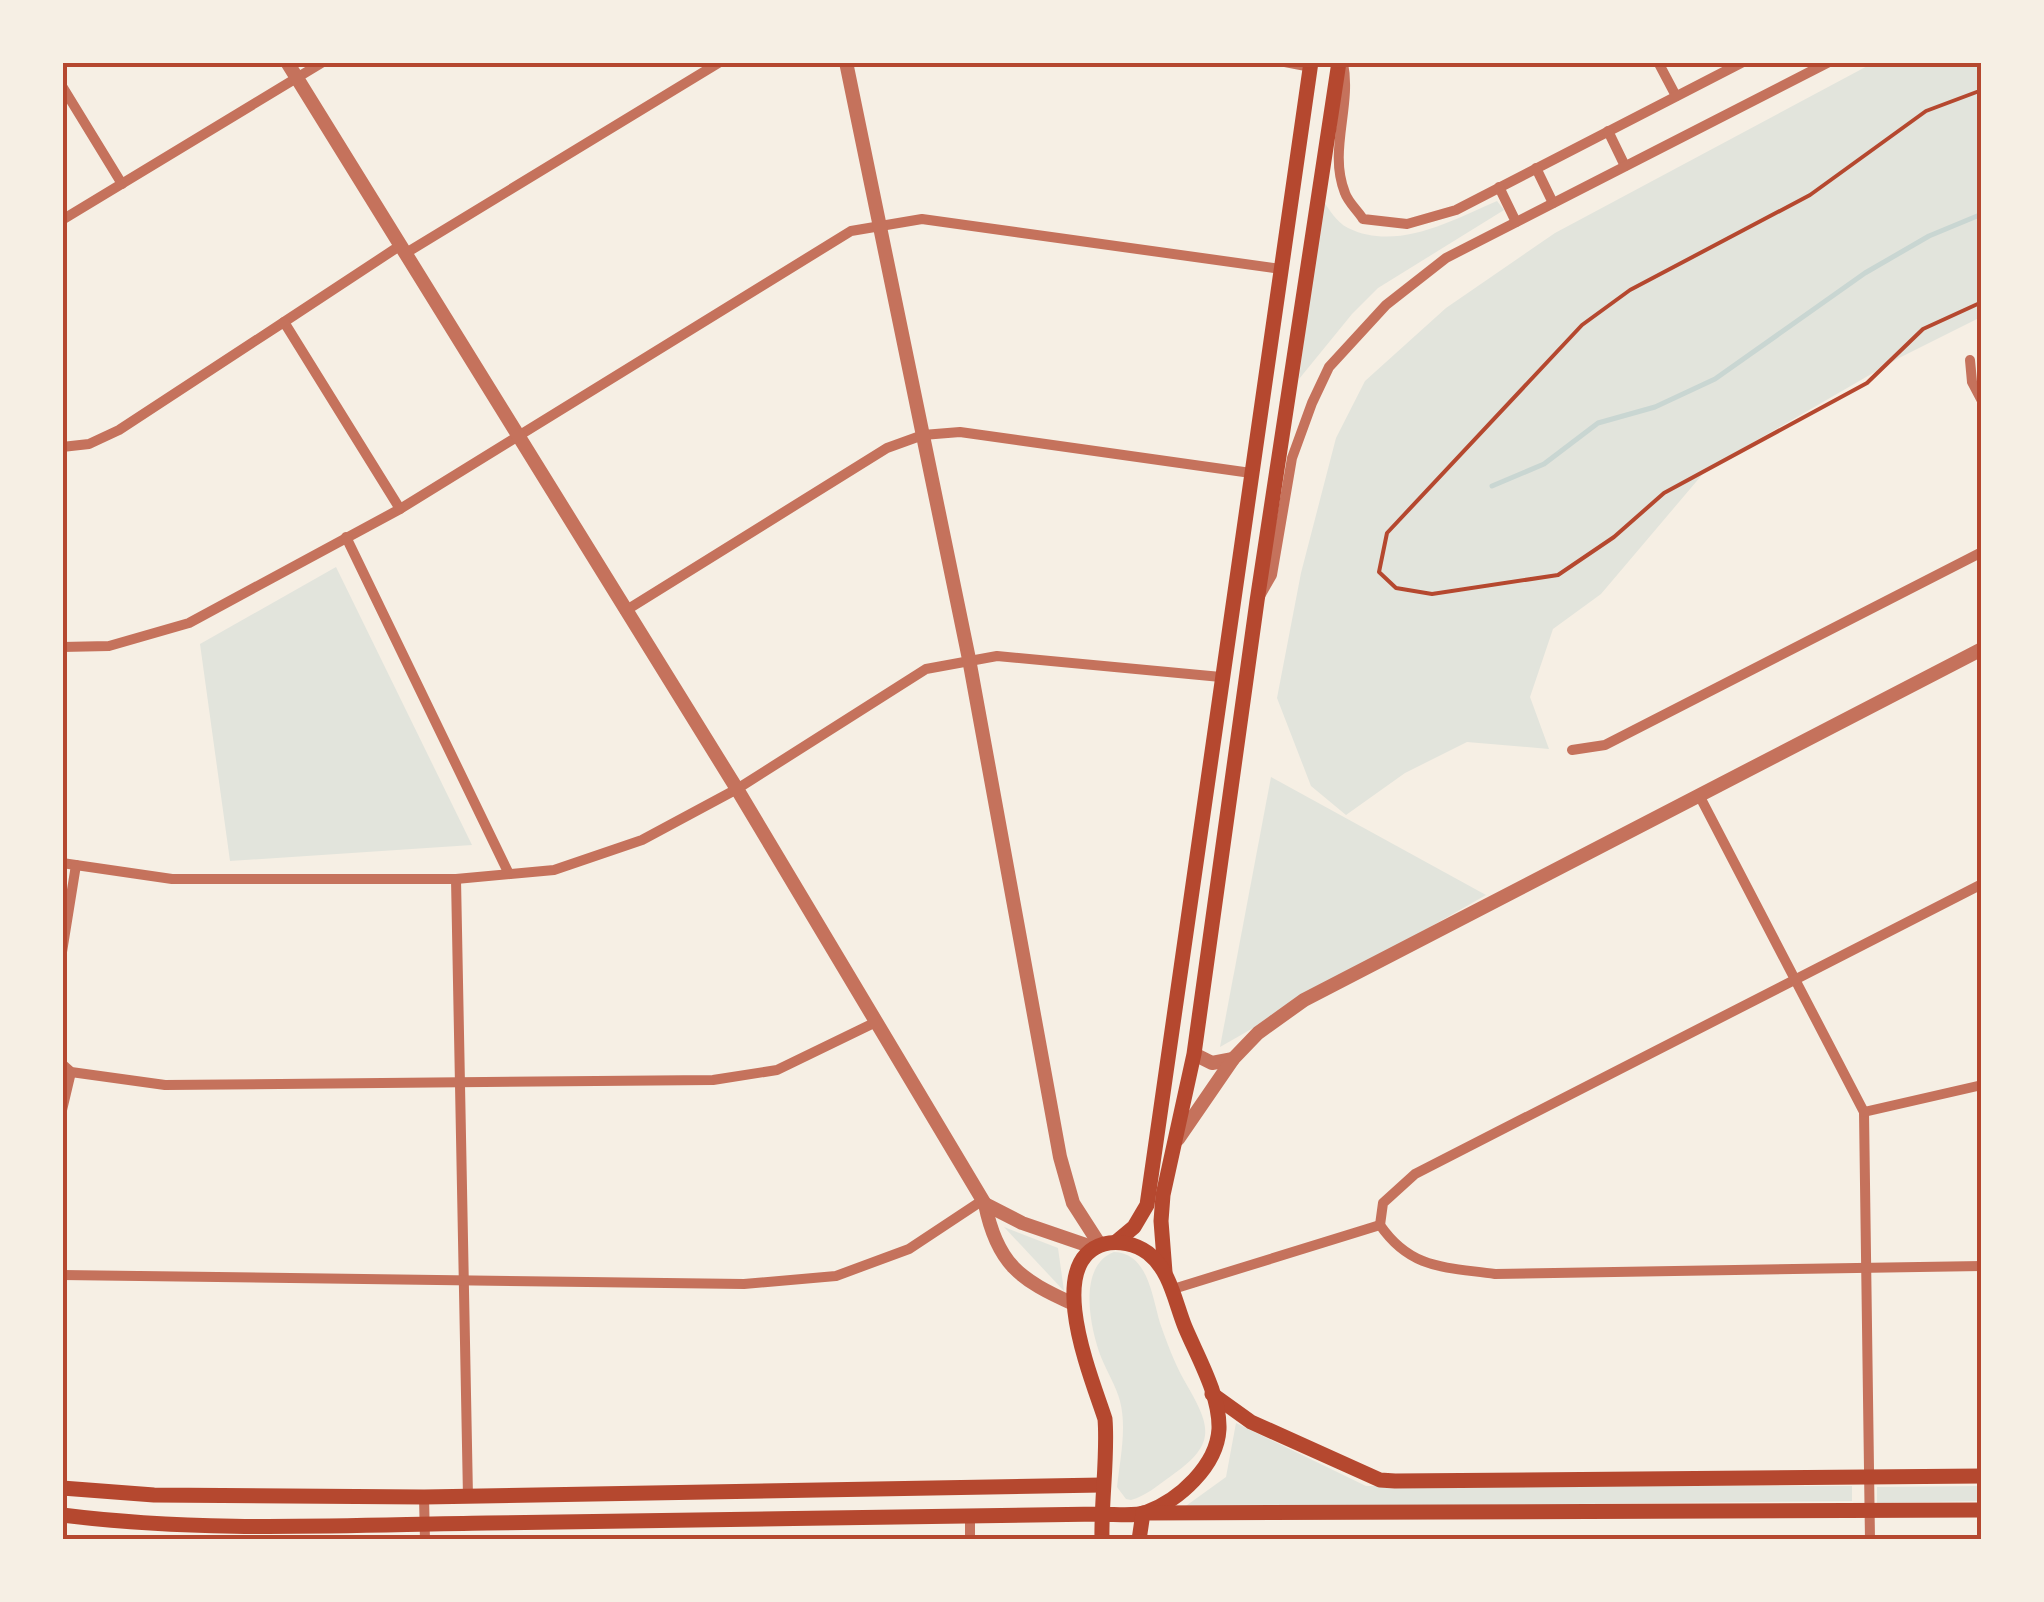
<svg xmlns="http://www.w3.org/2000/svg" width="2044" height="1602" font-family="Roboto,sans-serif">
<rect width="100%" height="100%" fill="#f6efe4"/>
<!-- green -->
<g fill="#e2e4dc">
<polygon points="1873,63 1981,63 1981,317 1899,358 1707,469 1601,594 1553,629 1530,697 1549,749 1467,742 1405,773 1346,815 1311,786 1277,698 1301,573 1336,438 1365,381 1446,308 1555,233"/>
<path d="M1322 199C1329 209 1336 222 1348 228 1397 252 1453 220 1497 201L1504 210 1378 288 1352 314 1299 379Z"/>
<polygon points="336,567 472,845 230,861 200,644"/>
<polygon points="1271,777 1486,895 1220,1047"/>
<polygon points="1004,1227 1058,1248 1064,1291"/>
<path d="M1114 1252C1148 1253 1152 1296 1160 1323 1167 1343 1174 1362 1184 1380 1210 1425 1219 1443 1171 1476 1158 1485 1146 1496 1131 1500L1126 1499 1117 1487C1120 1460 1127 1428 1120 1401 1116 1386 1107 1372 1101 1357 1090 1328 1077 1266 1114 1252Z"/>
<polygon points="1236,1423 1366,1486 1852,1486 1852,1501 1183,1508 1226,1477"/>
<polygon points="1981,1486 1981,1501 1877,1503 1877,1487"/>
</g>
<g fill="none" stroke-linecap="round" stroke-linejoin="round">
<!-- stream -->
<polyline stroke="#c9d6d2" stroke-width="5" points="1492,486 1544,464 1598,423 1655,407 1715,379 1865,273 1929,236 1982,214"/>
<!-- path -->
<polyline stroke="#b5482f" stroke-width="4" points="1982,90 1926,111 1810,195 1630,290 1582,325 1387,533 1379,572 1396,588 1432,594 1558,575 1614,537 1664,493 1867,383 1923,329 1982,302"/>
<!-- minor -->
<g stroke="#c5725c" stroke-width="10">
<polyline points="1285,62 1311,67"/>
<polyline points="1658,62 1676,96"/>
<path d="M1343 63C1352 106 1328 151 1345 193 1348 202 1358 211 1363 219L1407 224 1456 210 1743 62"/>
<polyline points="62,86 122,184"/>
<polyline points="1608,131 1625,166"/>
<polyline points="1536,168 1553,203"/>
<polyline points="1499,187 1516,222"/>
<polyline points="62,220 323,62"/>
<polyline points="406,253 720,62"/>
<polyline points="284,322 401,245"/>
<polyline points="1970,360 1972,382 1982,401"/>
<polyline points="62,447 89,444 119,430 284,322 400,509 189,623 109,646 62,647"/>
<polyline points="400,509 851,231 922,219 1281,269"/>
<polyline points="346,537 509,874"/>
<polyline points="1260,596 1272,575 1292,458 1312,403 1329,367 1386,305 1446,258 1829,62"/>
<polyline points="625,611 887,448 923,435 960,432 1251,473"/>
<polyline points="1572,750 1605,745 1982,552"/>
<polyline points="1699,795 1864,1112 1870,1540"/>
<polyline points="62,863 172,879 456,879 554,870 642,840 737,789 926,669 997,656 1221,677"/>
<polyline points="456,879 468,1497"/>
<polyline points="62,952 76,865"/>
<polyline points="62,1064 71,1072 165,1085 713,1080 777,1070 876,1022"/>
<polyline points="62,1110 71,1072"/>
<polyline points="1864,1112 1982,1085"/>
<polyline points="1380,1225 1383,1203 1415,1174 1982,884"/>
<path d="M1380 1225C1411 1270 1446 1267 1495 1274L1982 1266"/>
<polyline points="62,1275 744,1284 836,1276 909,1249 983,1200"/>
<polyline points="1170,1290 1380,1225"/>
<polyline points="424,1497 425,1540"/>
<polyline points="970,1540 970,1516"/>
</g>
<!-- tertiary -->
<g stroke="#c5725c" stroke-width="14">
<path d="M287 62 737 789 985 1204C997 1264 1020 1280 1074 1304"/>
<polyline points="846,62 969,659 1060,1157 1073,1203 1100,1245"/>
<polyline points="1194,1054 1212,1063 1233,1059"/>
<polyline points="1178,1139 1233,1059 1258,1033 1304,1000 1982,649"/>
<polyline points="985,1204 1022,1223 1095,1248"/>
</g>
<!-- secondary -->
<g stroke="#b5482f" stroke-width="15">
<polyline points="1116,1242 1134,1227 1147,1205 1311,62"/>
<polyline points="1165,1272 1161,1221 1163,1195 1194,1054 1257,601 1339,62"/>
<polyline points="1212,1394 1251,1422 1380,1480 1395,1481 1982,1476"/>
<polyline points="62,1488 154,1495 424,1497 1102,1485"/>
<path d="M62 1515C203 1533 345 1525 487 1523 692 1520 896 1517 1101 1514 1116 1514 1134 1517 1147 1512 1179 1500 1217 1466 1219 1429 1220 1395 1198 1358 1185 1327 1175 1302 1170 1270 1148 1253 1136 1244 1118 1240 1104 1244 1042 1262 1093 1381 1105 1419 1108 1455 1101 1501 1102 1540"/>
<polyline points="1139,1540 1143,1513 1982,1510"/>
</g>
</g>
<!-- border -->
<rect width="2044" height="1602" fill="none" stroke="#f6efe4" stroke-width="130"/>
<rect x="65" y="65" width="1914" height="1472" fill="none" stroke="#b5482f" stroke-width="4"/>
</svg>
